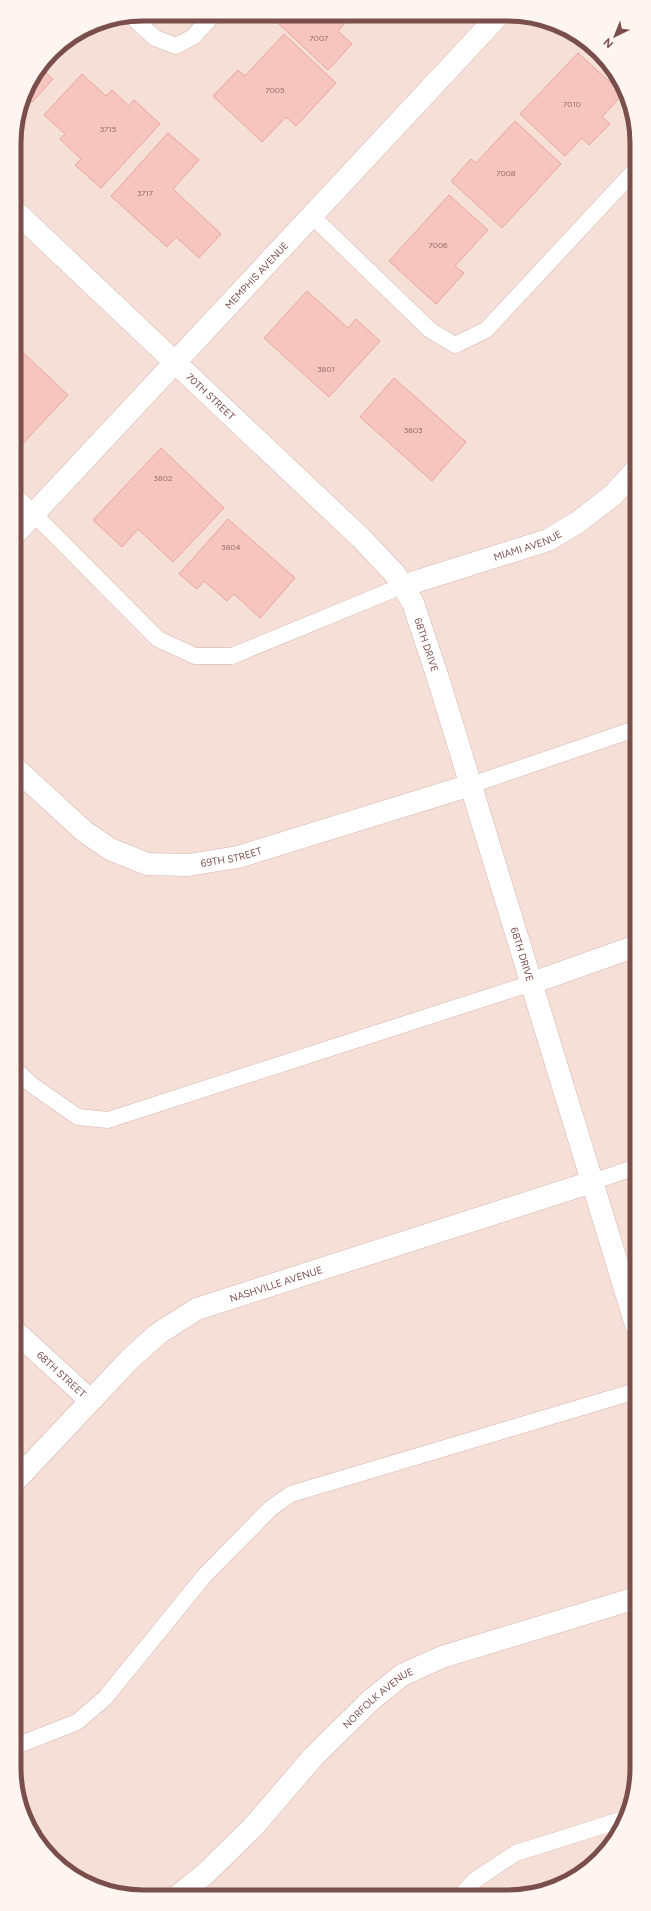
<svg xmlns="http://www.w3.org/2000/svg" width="651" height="1911" font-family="Figtree,sans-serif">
<rect width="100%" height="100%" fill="#feefe8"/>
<!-- residential -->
<polygon fill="#f6dfd6" points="143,14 534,17 572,31 599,52 620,79 634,117 637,1776 627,1817 605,1853 573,1880 534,1894 118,1895 86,1884 52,1859 31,1832 17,1794 14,134 27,86 58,46 94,24"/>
<!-- building -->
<g fill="#f5c5be" stroke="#e8a59e">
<polygon points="287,15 352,15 338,31 352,44 328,70 279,24"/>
<polygon points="284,34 336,83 296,126 286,117 262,142 213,96 238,70 245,76"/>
<polygon points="578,53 623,94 602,117 610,124 589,145 582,138 565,156 520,114"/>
<polygon points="41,68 53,79 32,102 25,95 27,86"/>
<polygon points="82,74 106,96 112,90 129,106 134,100 160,124 101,188 75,165 81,159 60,139 65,134 44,115"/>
<polygon points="515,121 561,164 502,228 451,181 471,159 476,163"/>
<polygon points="168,133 199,160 173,189 221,234 199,258 176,237 167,247 111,196"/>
<polygon points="449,195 488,230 455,266 464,273 436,304 389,261"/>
<polygon points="307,291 348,328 356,319 380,341 329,397 264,338"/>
<polygon points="15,345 68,395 15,452"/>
<polygon points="394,378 466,442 432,481 360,417"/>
<polygon points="161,448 224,508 173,562 138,529 122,547 93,520"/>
<polygon points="228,519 295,578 260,618 234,594 227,601 204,581 197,589 179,574"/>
</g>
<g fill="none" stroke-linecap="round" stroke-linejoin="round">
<defs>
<g id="service">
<polyline points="131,16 155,38 176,46 193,37 214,14"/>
<polyline points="312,216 430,330 455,345 486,330 635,170"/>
<polyline points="15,495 158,639 195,656 232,656 402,586"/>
<polyline points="471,785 635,729"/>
<polyline points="16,1070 32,1085 78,1117 108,1120 532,983"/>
<polyline points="592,1182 636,1167"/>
<polyline points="16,1746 77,1722 105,1698 205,1575 271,1508 291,1494 636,1391"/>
<polyline points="462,1894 475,1880 516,1853 627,1818"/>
</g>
<g id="minor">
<path id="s1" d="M14 210 362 539 395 574 413 603 438 678 636 1325"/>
<path id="s2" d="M402 586 548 540 578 522 613 495 635 471"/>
<path id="s3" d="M15 768 85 832 110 849 147 864 188 865 238 857 471 785"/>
<polyline points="532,983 636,946"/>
<path id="s4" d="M16 1332 90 1400"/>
<path id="s5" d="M16 1480 130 1359 159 1333 197 1309 592 1182"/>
<path id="s6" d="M179 1895 205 1874 253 1827 314 1756 371 1700 402 1675 442 1657 636 1598"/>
</g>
<g id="tertiary">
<path id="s7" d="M15 534 498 16"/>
</g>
</defs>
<!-- service casing -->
<use href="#service" stroke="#d3b5af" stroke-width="17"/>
<!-- minor casing -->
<use href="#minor" stroke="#d3b5af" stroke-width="23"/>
<!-- tertiary casing -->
<use href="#tertiary" stroke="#d3b5af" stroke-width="23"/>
<!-- service -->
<use href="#service" stroke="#fff" stroke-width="16"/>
<!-- minor -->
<use href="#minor" stroke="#fff" stroke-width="22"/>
<!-- tertiary -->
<use href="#tertiary" stroke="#fff" stroke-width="22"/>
</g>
<g text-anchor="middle" stroke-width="3" stroke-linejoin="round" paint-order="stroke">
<!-- number labels -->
<g font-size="8" fill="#996c67">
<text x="319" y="41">7007</text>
<text x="275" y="93">7005</text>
<text x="572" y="107">7010</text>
<text x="108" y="132">3715</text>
<text x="506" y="176">7008</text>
<text x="145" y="196">3717</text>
<text x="438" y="248">7006</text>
<text x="326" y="372">3801</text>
<text x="413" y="433">3803</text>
<text x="163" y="481">3802</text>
<text x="231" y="550">3804</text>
</g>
<!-- street labels -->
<g font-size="10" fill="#7a4e4a" stroke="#fff5f0">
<text dy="4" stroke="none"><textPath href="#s7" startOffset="354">MEMPHIS AVENUE</textPath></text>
<text dy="4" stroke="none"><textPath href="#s1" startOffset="271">70TH STREET</textPath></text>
<text dy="4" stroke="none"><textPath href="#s2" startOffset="132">MIAMI AVENUE</textPath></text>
<text dy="4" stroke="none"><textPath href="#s1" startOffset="605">68TH DRIVE</textPath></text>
<text dy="4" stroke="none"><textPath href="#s3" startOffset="250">69TH STREET</textPath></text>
<text dy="4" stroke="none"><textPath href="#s1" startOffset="929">68TH DRIVE</textPath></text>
<text dy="4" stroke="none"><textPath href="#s5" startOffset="333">NASHVILLE AVENUE</textPath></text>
<text dy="4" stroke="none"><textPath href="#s4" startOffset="62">68TH STREET</textPath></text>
<text dy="4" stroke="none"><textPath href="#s6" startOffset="281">NORFOLK AVENUE</textPath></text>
</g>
</g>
<!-- crop -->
<path d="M0 0H651V1911H0ZM143 21H508A122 122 0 0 1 630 143V1768A122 122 0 0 1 508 1890H143A122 122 0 0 1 21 1768V143A122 122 0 0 1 143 21Z" fill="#fff5f0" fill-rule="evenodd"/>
<path fill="none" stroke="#7a4e4a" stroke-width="5" d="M143 21H508A122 122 0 0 1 630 143V1768A122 122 0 0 1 508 1890H143A122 122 0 0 1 21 1768V143A122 122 0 0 1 143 21Z"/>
<!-- north arrow -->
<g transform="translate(615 36) rotate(223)" stroke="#fff5f0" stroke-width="3" paint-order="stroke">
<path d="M0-3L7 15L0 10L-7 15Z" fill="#7a4e4a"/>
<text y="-6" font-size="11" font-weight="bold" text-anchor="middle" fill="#7a4e4a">N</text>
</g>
</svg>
